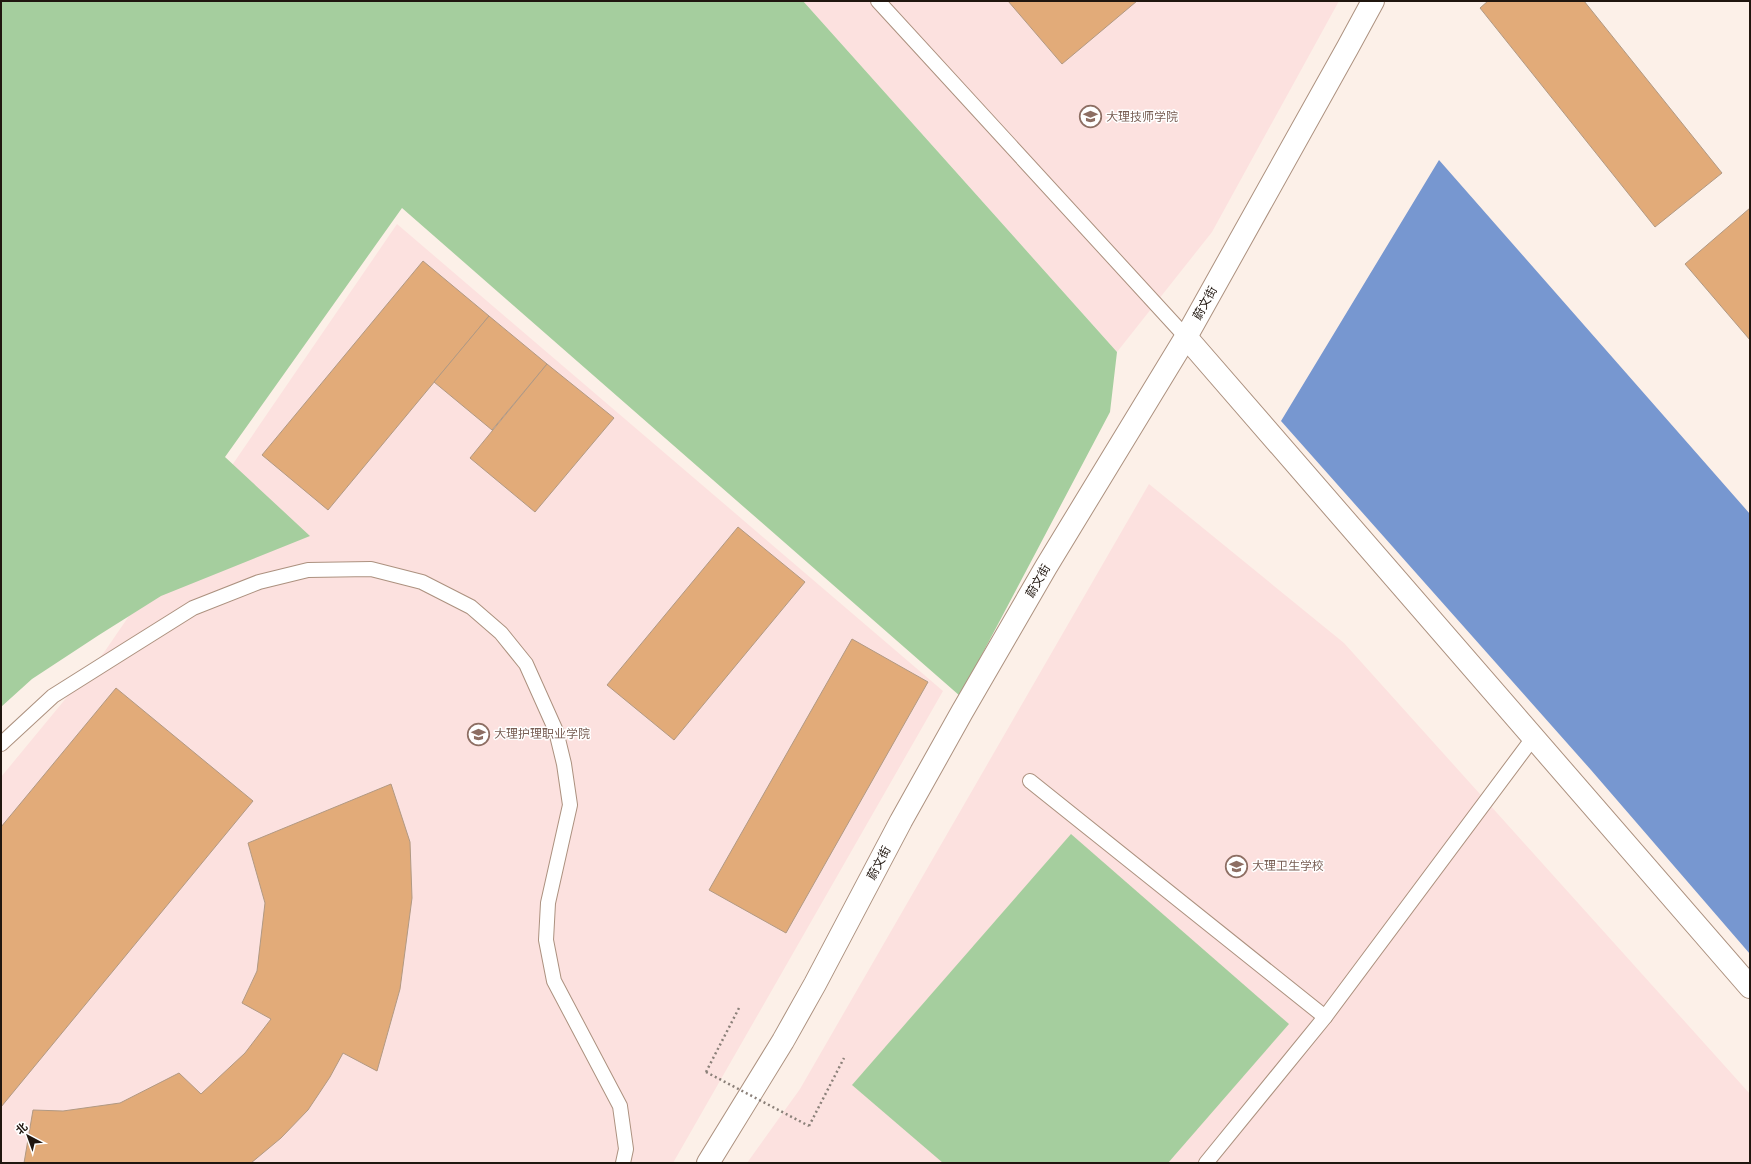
<svg xmlns="http://www.w3.org/2000/svg" width="1751" height="1164" font-family="Overpass,'Noto Sans SC',sans-serif">
<rect width="100%" height="100%" fill="#fcf0e8"/>
<!-- education -->
<g fill="#fce1df">
<polygon points="803,1 1339,1 1212,232 1117,352"/>
<polygon points="397,224 943,691 673,1163 1,1163 1,777 105,651"/>
<polygon points="1149,484 1344,643 1750,1094 1750,1163 747,1163 800,1089"/>
</g>
<!-- green -->
<g fill="#a5ce9e">
<polygon points="1,1 803,1 1117,352 1110,412 960,696 402,208 225,457 310,536 161,596 99,635 32,679 1,707"/>
<polygon points="1071,834 1289,1024 1168,1163 943,1163 852,1085"/>
</g>
<!-- water -->
<polygon fill="#7797d0" points="1439,160 1750,514 1750,954 1591,770 1281,421"/>
<!-- building -->
<g fill="#e2ab79" stroke="#b19983">
<polygon points="1008,1 1137,1 1062,64"/>
<polygon points="1488,1 1584,1 1722,173 1655,227 1480,8"/>
<polygon points="1750,208 1750,340 1685,264"/>
<polygon points="423,261 489,316 328,510 262,455"/>
<polygon points="489,316 547,364 492,430 434,382"/>
<polygon points="547,364 614,418 535,512 470,458"/>
<polygon points="738,527 805,582 674,740 607,685"/>
<polygon points="852,639 928,682 786,933 709,890"/>
<polygon points="116,688 253,801 1,1107 1,827"/>
<polygon points="391,784 410,842 412,898 400,989 377,1071 343,1053 330,1077 308,1110 281,1138 251,1163 24,1163 33,1110 63,1111 120,1103 179,1073 201,1094 245,1053 271,1019 242,1003 257,971 265,903 248,843"/>
</g>
<g fill="none" stroke-linecap="round" stroke-linejoin="round">
<defs>
<g id="service">
<polyline points="878,1 1186,337"/>
<polyline points="1,744 53,696 126,650 193,608 259,582 308,570 371,569 422,582 471,607 501,633 526,664 556,731 564,764 570,805 548,903 546,940 554,981 620,1106 626,1149 623,1163"/>
<polyline points="1030,781 1325,1017"/>
<polyline points="1206,1163 1325,1017 1533,738"/>
</g>
<g id="minor">
<polyline points="1186,337 1750,987"/>
<polyline points="708,1163 783,1041 815,984 901,821 962,712 1046,567 1186,337 1348,47 1373,1"/>
</g>
</defs>
<!-- service casing -->
<use href="#service" stroke="#ac917f" stroke-width="16"/>
<!-- minor casing -->
<use href="#minor" stroke="#ac917f" stroke-width="24"/>
<!-- path -->
<g stroke="#8b8079" stroke-width="2.5" stroke-dasharray="2 3" stroke-linecap="butt">
<polyline points="706,1072 739,1008"/>
<polyline points="809,1126 844,1058"/>
</g>
<!-- service -->
<use href="#service" stroke="#fff" stroke-width="14"/>
<!-- minor -->
<use href="#minor" stroke="#fff" stroke-width="22"/>
<!-- path-bridge -->
<polyline stroke="#8b8079" stroke-width="2.5" stroke-dasharray="2 3" stroke-linecap="butt" points="706,1072 809,1126"/>
</g>
<!-- icons -->
<defs>
<symbol id="university-ring" viewBox="-11 -11 22 22"><circle r="9.5" fill="#fff" stroke="#8d6e63" stroke-width="1.5"/><path d="M0-5L7-2L0 1L-7-2ZM-4 1L0 2.5L4 1V4Q0 6-4 4Z" fill="#8d6e63"/></symbol>
</defs>
<g fill-rule="evenodd">
<use href="#university-ring" x="1078" y="104" width="25" height="25"/>
<use href="#university-ring" x="466" y="722" width="25" height="25"/>
<use href="#university-ring" x="1224" y="854" width="25" height="25"/>
</g>
<g text-anchor="middle" stroke-width="3" stroke-linejoin="round" paint-order="stroke">
<!-- education labels -->
<g font-size="12" fill="#785e54" stroke="#fff" text-anchor="start">
<text x="1106" y="121">大理技师学院</text>
<text x="494" y="738">大理护理职业学院</text>
<text x="1252" y="870">大理卫生学校</text>
</g>
<!-- street labels -->
<g font-size="12" fill="#20160f" stroke="#fff">
<text transform="translate(1205 303) rotate(-61)" y="4">蔚文街</text>
<text transform="translate(1038 581) rotate(-60)" y="4">蔚文街</text>
<text transform="translate(879 863) rotate(-62)" y="4">蔚文街</text>
</g>
</g>
<!-- border -->
<rect width="1751" height="1164" fill="none" stroke="#20160f" stroke-width="4"/>
<!-- north arrow -->
<g transform="translate(28 1136) rotate(319)" stroke="#ffffff" stroke-width="3" paint-order="stroke">
<path d="M0-3L7 15L0 10L-7 15Z" fill="#20160f"/>
<text y="-6" font-size="11" font-weight="bold" text-anchor="middle" fill="#20160f">北</text>
</g>
</svg>
